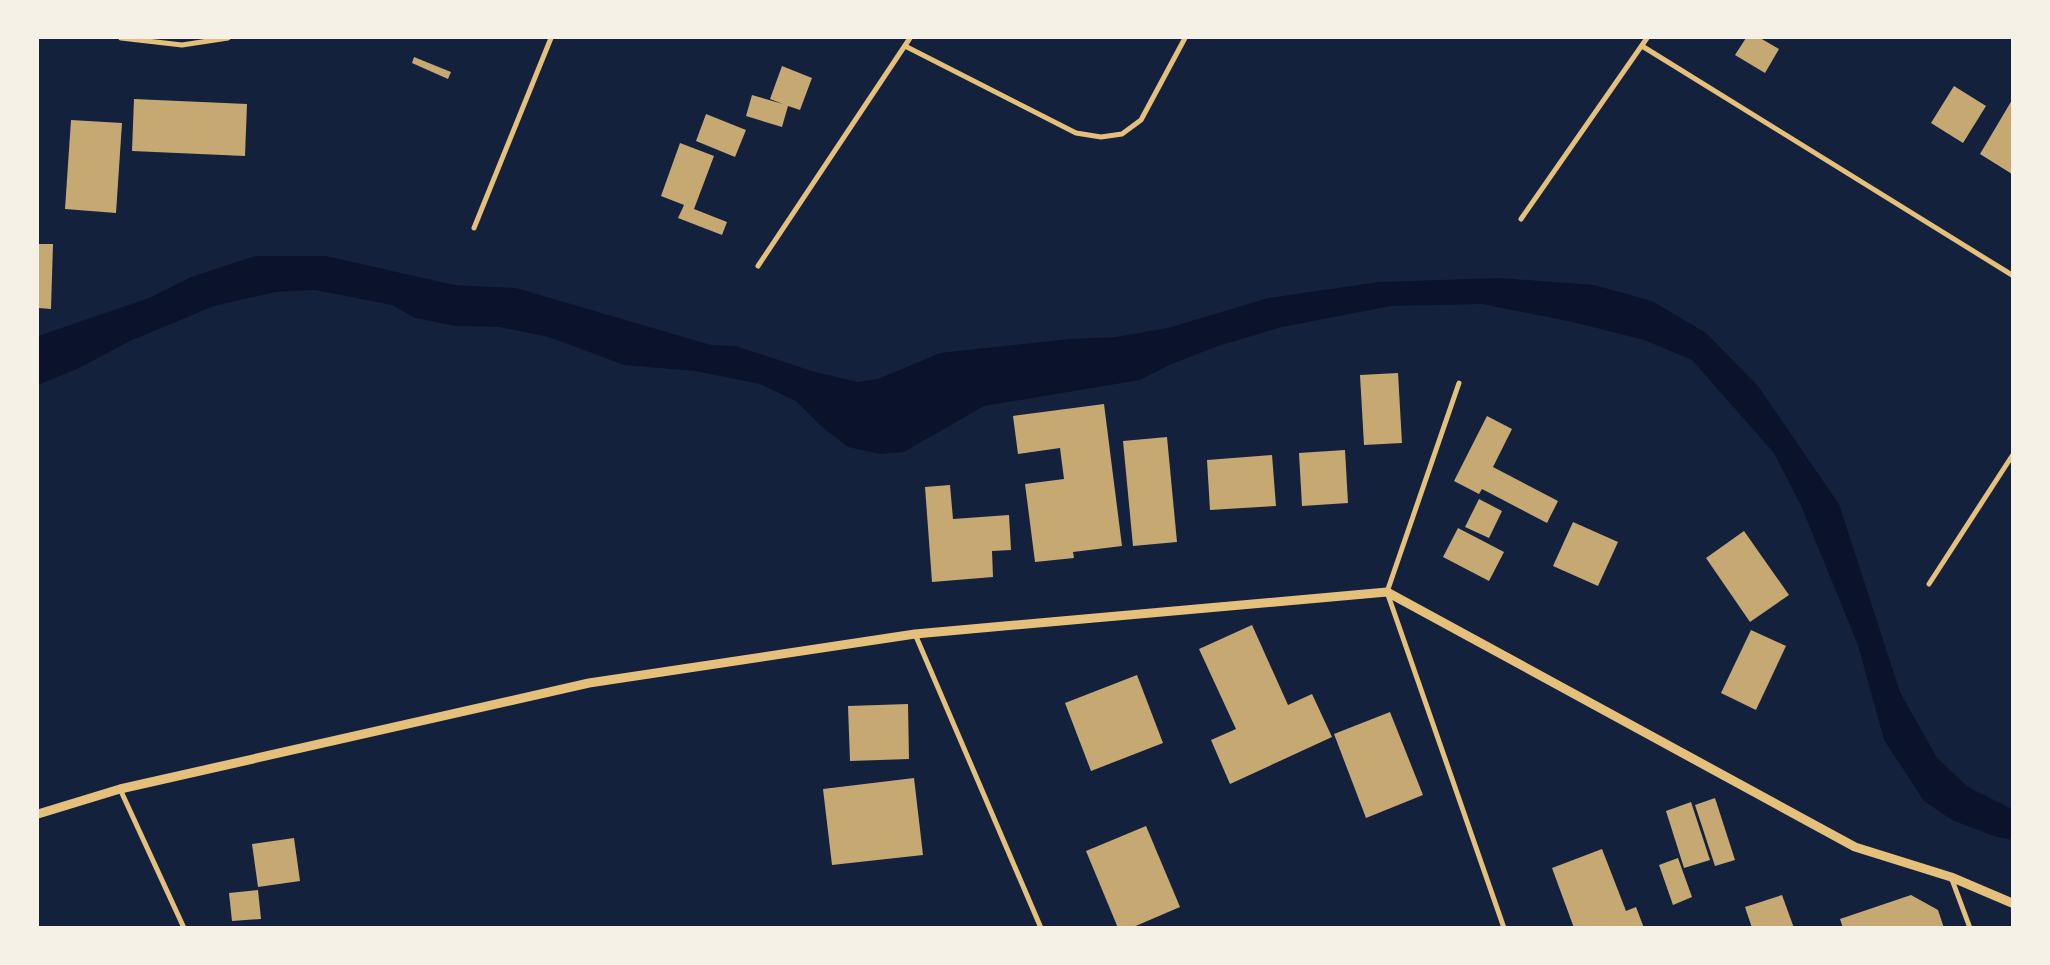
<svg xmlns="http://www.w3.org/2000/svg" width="2050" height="965" font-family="'Sofia Sans Condensed',sans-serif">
<rect width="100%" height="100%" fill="#14213d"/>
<!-- water -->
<polygon fill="#0b132b" points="255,256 326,256 454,285 516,288 711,345 736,346 815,372 858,382 878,379 940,353 1070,339 1115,337 1168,328 1268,298 1379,282 1499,278 1594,285 1652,301 1706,333 1758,386 1839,504 1900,692 1937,758 1968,787 2012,809 2012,840 1994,836 1952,820 1924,801 1884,740 1858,645 1802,508 1774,453 1692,360 1644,340 1573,322 1482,304 1391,306 1282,327 1218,346 1169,365 1140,380 984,406 904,452 880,454 848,447 822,427 796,401 760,384 695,371 624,365 549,337 499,327 456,326 415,318 392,305 315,290 276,292 214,306 130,341 77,369 38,385 38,336 149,298 191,277"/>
<!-- building -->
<g fill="#c6a872">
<polygon points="1746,38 1760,38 1779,49 1765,73 1735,55"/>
<polygon points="414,57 451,72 448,79 412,63"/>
<polygon points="782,66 812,78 800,110 788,106 782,127 746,116 752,95 783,104 770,99"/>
<polygon points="1954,86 1986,106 1963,143 1931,123"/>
<polygon points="134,99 247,104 245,156 132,151"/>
<polygon points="2012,100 2012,174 1980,154"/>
<polygon points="706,114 746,130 735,157 696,141"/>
<polygon points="71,120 122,123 116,213 65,209"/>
<polygon points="680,143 714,156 694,209 727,222 722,235 678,218 684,205 661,196"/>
<polygon points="38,244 53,244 51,309 38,308"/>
<polygon points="1398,373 1402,443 1364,445 1360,375"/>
<polygon points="1104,404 1122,546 1073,552 1074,558 1035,562 1025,484 1064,479 1060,448 1018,454 1013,416"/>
<polygon points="1487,416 1512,429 1493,467 1558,501 1547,523 1482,489 1479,494 1454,481"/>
<polygon points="1167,437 1177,542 1133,546 1123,441"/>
<polygon points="1345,450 1348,503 1302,506 1299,453"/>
<polygon points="1272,455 1276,506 1210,510 1207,460"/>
<polygon points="950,485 953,519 1009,515 1011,550 992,551 993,577 932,582 925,487"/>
<polygon points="1479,499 1502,511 1489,538 1465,527"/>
<polygon points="1573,522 1618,542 1598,586 1553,566"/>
<polygon points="1458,528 1504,552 1489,581 1443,557"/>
<polygon points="1744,531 1789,595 1750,622 1706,558"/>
<polygon points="1252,625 1288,705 1312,694 1332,737 1230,784 1211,740 1236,729 1199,649"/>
<polygon points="1751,630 1786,646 1756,710 1721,693"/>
<polygon points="1137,675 1163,743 1091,771 1065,703"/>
<polygon points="908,704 909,759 850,761 848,706"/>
<polygon points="1390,712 1423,795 1366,818 1334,734"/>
<polygon points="914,778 923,855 832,865 823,789"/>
<polygon points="1715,798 1735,860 1715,866 1695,805"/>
<polygon points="1691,802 1710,860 1684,868 1666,811"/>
<polygon points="1146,826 1180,907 1131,928 1118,928 1086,851"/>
<polygon points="294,838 300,881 258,887 252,844"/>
<polygon points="1602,849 1626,911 1636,907 1644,928 1574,928 1552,868"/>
<polygon points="1678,858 1692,897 1673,905 1659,865"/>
<polygon points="258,890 261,919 232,921 229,893"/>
<polygon points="1782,895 1794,928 1752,928 1745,907"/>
<polygon points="1911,895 1938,910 1944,928 1843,928 1840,919"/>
</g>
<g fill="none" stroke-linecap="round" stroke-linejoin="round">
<!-- minor -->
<g stroke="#e5c07b" stroke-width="5">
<polyline points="121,38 182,45 228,38"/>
<polyline points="905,46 1076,133 1101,137 1122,134 1141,120 1185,38"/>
<polyline points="1642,46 2012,275"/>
<polyline points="1521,219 1647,38"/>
<polyline points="474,228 551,38"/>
<polyline points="758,266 910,38"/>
<polyline points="1459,383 1387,592 1504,928"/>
<polyline points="1929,584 2012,456"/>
<polyline points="915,634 1041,928"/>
<polyline points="120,789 184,928"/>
<polyline points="1951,877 1970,928"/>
</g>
<!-- tertiary -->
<polyline stroke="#e5c07b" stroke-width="9" points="38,814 120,789 589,683 915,634 1387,592 1855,847 1951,877 2012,903"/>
</g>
<!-- border -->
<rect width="2050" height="965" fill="none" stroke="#f6f1e7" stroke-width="78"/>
</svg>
